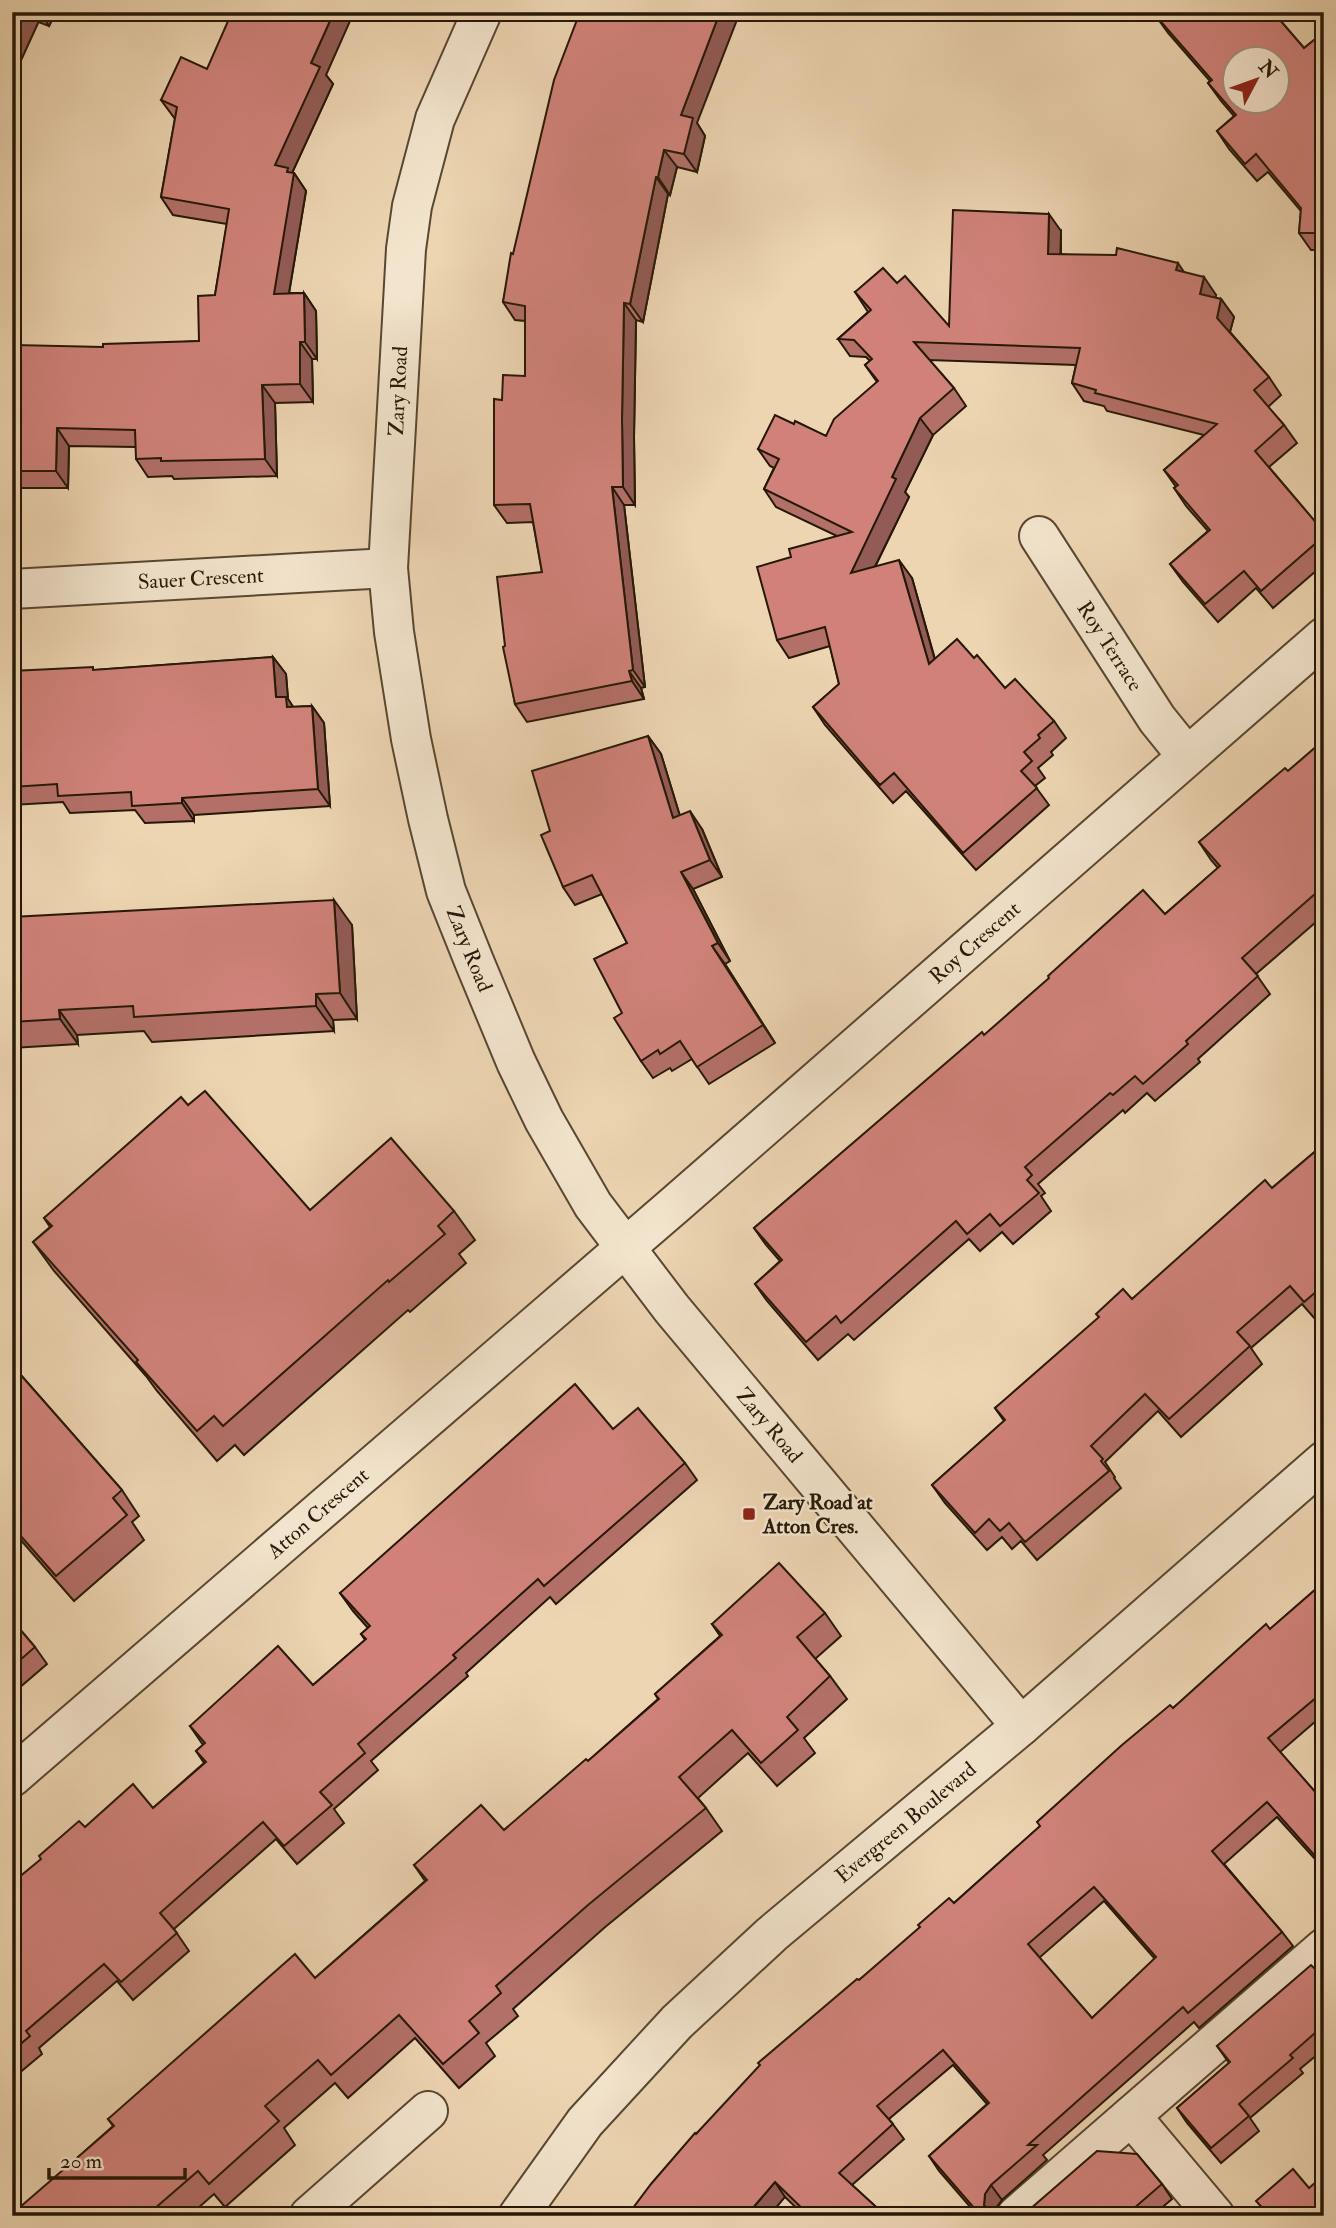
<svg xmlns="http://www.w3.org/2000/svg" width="1336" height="2228" font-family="'IM FELL Double Pica',serif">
<rect width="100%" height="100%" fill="#edd5b2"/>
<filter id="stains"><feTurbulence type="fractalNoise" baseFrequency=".00286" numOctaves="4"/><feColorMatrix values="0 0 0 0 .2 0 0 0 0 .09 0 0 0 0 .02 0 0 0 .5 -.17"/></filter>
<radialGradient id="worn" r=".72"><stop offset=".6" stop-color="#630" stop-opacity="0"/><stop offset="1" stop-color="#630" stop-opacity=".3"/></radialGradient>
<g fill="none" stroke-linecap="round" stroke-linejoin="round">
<defs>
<g id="minor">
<path id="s1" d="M482 12 435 119 412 206 406 249 388 568 394 632 411 739 428 819 446 891 474 961 516 1062 544 1120 593 1205 672 1309 1021 1726"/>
<path id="s2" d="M1039 536 1157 719 1186 755"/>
<path id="s3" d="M12 589 388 568"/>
<path id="s4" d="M12 1777 677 1203 1324 637"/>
<polyline points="1131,2116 1215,2216"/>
<polyline points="309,2216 428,2111"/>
<path id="s5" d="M518 2216 585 2122 677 2022 772 1934 1021 1726 1324 1461"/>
<polyline points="1016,2216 1324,1948"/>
</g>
</defs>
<!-- minor casing -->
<use href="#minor" stroke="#584732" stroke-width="42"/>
<!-- minor -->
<use href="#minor" stroke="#f3e4cd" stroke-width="38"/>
</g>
<!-- wall -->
<g fill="#b37069" stroke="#261807" stroke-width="2" fill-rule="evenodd">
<polygon points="12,12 56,12 49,26"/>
<polygon points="1153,12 1273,12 1304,48 1324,32 1324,250 1311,250 1299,233 1301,211 1268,172 1257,181 1229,149 1217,131 1234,116 1221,101 1208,83 1210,81 1168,33"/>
<polygon points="207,69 326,75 333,84 292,173 294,173 306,191 289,293 304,293 316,311 317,359 312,359 313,402 275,403 277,476 174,479 172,476 148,477 136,459 136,447 69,446 68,488 12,488 12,353 199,341 215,295 227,224 173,215 161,197 175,119 161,100"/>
<polygon points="697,123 705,136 697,172 677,167 670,195 668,194 643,322 636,320 634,437 635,505 624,505 645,687 641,688 644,699 527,722 515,704 505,646 542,572 533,522 507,523 494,505 502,400 525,376 525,321 515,320 503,302 513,254"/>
<polygon points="1061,231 1061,254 1184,272 1216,295 1215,298 1221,299 1234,317 1230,332 1269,377 1281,395 1268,407 1284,425 1297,443 1269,467 1324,532 1324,564 1273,608 1256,588 1218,622 1183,582 1170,564 1208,531 1186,506 1174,488 1176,487 1164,470 1204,435 1107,411 1104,406 1084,401 1072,383 1076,365 929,360 954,388 966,406 933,435 905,492 909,497 875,567 912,578 935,659 974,658 1005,688 1054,721 1066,738 1051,752 1053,755 1038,768 1045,778 1035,786 1049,805 976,870 906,791 893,803 825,725 813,707 839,684 830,646 789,658 777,640 791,557 837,536 776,507 764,489 774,468 770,466 758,449 794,424 826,436 877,382 865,365 870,361 866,357 850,356 838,339 868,312 855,292 897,283 949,326"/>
<polygon points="273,657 286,674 288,699 293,707 312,706 324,723 330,806 194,815 194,821 145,823 135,810 70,813 63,802 12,805 12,671 95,670"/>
<polygon points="648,736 661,754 680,816 702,829 722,877 693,889 730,961 725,964 775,1043 709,1084 692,1059 672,1071 670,1068 653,1078 641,1061 622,1013 627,943 602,894 575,905 563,887 550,831"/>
<polygon points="1324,740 1324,915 1256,974 1270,994 1198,1059 1200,1062 1155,1101 1147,1093 1125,1113 1123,1110 1038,1184 1045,1193 1041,1196 1051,1211 1013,1244 1002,1232 980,1251 969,1239 854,1340 848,1334 818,1360 767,1301 755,1284 780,1261 766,1245 754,1228 984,1035 1165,914 1218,868 1211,860 1199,842 1288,771"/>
<polygon points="12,917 352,925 357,1019 333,1020 334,1031 152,1042 144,1031 77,1035 78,1044 12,1048"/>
<polygon points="188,1105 310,1210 454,1211 475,1240 459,1254 466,1263 410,1312 408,1310 244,1455 235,1445 217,1461 157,1391 146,1376 54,1271 33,1242 50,1227 44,1218"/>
<polygon points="1324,1144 1324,1313 1316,1320 1302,1304 1251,1348 1262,1364 1181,1437 1158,1411 1105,1462 1115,1477 1114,1478 1121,1488 1037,1560 1021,1541 1012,1549 1002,1537 987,1550 945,1503 932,1485 1004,1421 995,1408 1272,1188"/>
<polygon points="12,1365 122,1490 139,1516 132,1522 144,1540 74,1601 12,1530"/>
<polygon points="613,1429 685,1463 697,1480 556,1604 550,1597 466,1673 468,1676 371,1761 378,1770 334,1809 344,1823 297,1864 276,1839 174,1929 189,1951 133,2000 117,1981 39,2048 42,2054 12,2079 12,1883 85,1827 153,1808 204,1763 196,1751 203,1745 190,1726 313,1685 365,1640 361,1634 368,1628 353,1611 340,1593"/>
<path d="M1324 1582V1714L1280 1752 1324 1802V1869L1277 1817 1224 1864 1282 1932 1293 1946 1199 2028 1194 2022 1043 2155 1047 2160 1002 2200 996 2208 995 2216H978L939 2171 929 2156 987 2104 953 2065 889 2119 904 2139 852 2185 886 2216H805L785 2197 696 2134 859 1980 954 1903 1173 1708 1270 1629ZM1104 1901 1155 1959 1092 2018 1039 1958Z"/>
<polygon points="825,1613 841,1636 815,1659 830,1676 847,1699 804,1738 815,1753 777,1786 748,1753 698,1798 706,1808 722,1831 604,1928 513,2009 518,2016 486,2043 495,2056 459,2088 415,2038 348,2098 335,2083 284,2128 295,2145 225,2207 214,2194 189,2216 12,2216 113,2126 108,2119 315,1978 425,1881 414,1865 504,1830 588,1761 658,1699 655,1694 720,1636 712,1624"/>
<polygon points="12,1620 35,1647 47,1664 12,1694"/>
<polygon points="1324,1960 1324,2049 1300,2069 1303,2073 1250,2118 1259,2131 1221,2163 1187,2123 1177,2108 1229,2063 1217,2046"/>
<polygon points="1162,2184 1172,2199 1152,2216 1022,2216"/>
</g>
<!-- shaded-wall -->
<g fill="#925b55" stroke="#261807" stroke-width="2">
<polygon points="23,12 33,12 39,21 12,80 12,36"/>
<polygon points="40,12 56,12 49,26"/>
<polygon points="334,12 354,12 326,75 333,84 292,173 294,173 306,191 286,311 274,294 275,165 311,63"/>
<polygon points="720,12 740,12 697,123 705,136 697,172 684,154 681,115"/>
<polygon points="664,150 677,167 670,195 658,177"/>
<polygon points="656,177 668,194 643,322 630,304"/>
<polygon points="1049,214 1061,231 1060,271 1048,254"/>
<polygon points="1178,263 1190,281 1176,270"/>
<polygon points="1204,277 1216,295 1212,312 1200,294"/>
<polygon points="304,293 316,311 317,359 305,342"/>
<polygon points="1221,299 1234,317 1229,335 1217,318"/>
<polygon points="624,303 636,320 634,437 635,505 623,487 622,419"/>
<polygon points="300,342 312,359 313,402 300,384"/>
<polygon points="262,385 275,403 277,476 265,459"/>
<polygon points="920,418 933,435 905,492 909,497 863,591 851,573 892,477"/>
<polygon points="57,428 69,446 68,488 56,471"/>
<polygon points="612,487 624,505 645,687 633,670"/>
<polygon points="899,560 912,578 941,682 929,664"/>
<polygon points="273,657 286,674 288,699 298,714 299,725 276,697"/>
<polygon points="629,671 641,688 644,699 632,681"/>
<polygon points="312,706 324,723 330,806 318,789"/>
<polygon points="648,736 661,754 686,836 673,818"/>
<polygon points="182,798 194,815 194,821 182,803"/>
<polygon points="690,811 702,829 722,877 710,860"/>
<polygon points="681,872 693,889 730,961 718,943"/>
<polygon points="334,900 352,925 357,1019 340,993"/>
<polygon points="712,946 725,964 775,1043 763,1025"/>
<polygon points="316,994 333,1020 334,1031 316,1006"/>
<polygon points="59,1010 77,1035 78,1044 60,1019"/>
<polygon points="775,2182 785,2197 769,2216 746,2216"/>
<polygon points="991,2185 1002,2200 996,2208 995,2216 990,2216 984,2205 985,2194"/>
</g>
<!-- building -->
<g fill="#d0827a" stroke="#261807" stroke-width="2" fill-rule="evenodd">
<polygon points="12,12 23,12 12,36"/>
<polygon points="232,12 334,12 311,63 320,67 275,165 288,168 287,172 294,173 274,294 304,293 305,342 300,342 300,384 262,385 265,459 161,461 161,458 136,459 135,430 57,428 56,471 12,471 12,353 15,353 15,345 103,347 103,344 199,341 198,296 215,295 229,209 161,197 177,107 161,100 181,57 207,69"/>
<polygon points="580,12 720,12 681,115 693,118 684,154 664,150 658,177 656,177 630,304 624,303 622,419 623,487 612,487 633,670 629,671 632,681 515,704 503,647 505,646 497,577 542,572 530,504 494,505 494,399 502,400 503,375 525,376 525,306 503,302 511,253 513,254 554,80"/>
<path d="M1157 12H1273L1304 48 1324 32V240L1318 233H1299L1301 208 1256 154 1245 164 1217 131 1236 115 1208 83 1212 80 1155 15 1158 13ZM1235 60H1277V102H1235Z"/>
<polygon points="953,210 1049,214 1048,254 1116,255 1117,248 1178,263 1176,270 1204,277 1200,294 1221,299 1217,318 1269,377 1254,390 1284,425 1255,451 1324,532 1324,536 1261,591 1244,571 1205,604 1170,564 1210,530 1174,488 1178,485 1164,470 1217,424 1095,393 1096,390 1072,383 1080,348 914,342 954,388 920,418 892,477 896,479 851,573 899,560 929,664 957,639 974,658 977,655 1005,688 1015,679 1054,721 1038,735 1040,738 1024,752 1032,761 1021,771 1037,788 963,853 894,773 880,785 813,707 839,684 825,627 777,640 757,567 791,557 789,549 852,532 764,489 779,459 758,449 775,415 794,424 795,421 826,436 834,419 878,381 865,365 872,359 854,340 838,339 871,310 855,292 883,268 897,283 905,276 949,326"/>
<polygon points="273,657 276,697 286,697 287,707 312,706 318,789 182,798 182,803 132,806 131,792 58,796 57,784 12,787 12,671 93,667 93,670"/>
<polygon points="648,736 673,818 690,811 710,860 681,872 718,943 712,946 763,1025 697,1067 680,1041 660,1054 658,1050 641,1061 614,1018 622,1013 594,959 627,943 592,875 563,887 541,835 550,831 532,771"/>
<polygon points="1324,740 1324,886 1242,958 1258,976 1186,1041 1188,1044 1143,1084 1135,1076 1113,1095 1110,1093 1025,1167 1032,1175 1027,1180 1039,1193 1000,1226 990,1214 967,1234 956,1221 841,1323 836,1316 806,1342 755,1284 782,1260 754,1228 982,1032 984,1035 1049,978 1048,976 1143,890 1165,914 1220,866 1199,842 1285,768 1288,771"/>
<polygon points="334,900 340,993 316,994 316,1006 134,1017 133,1006 59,1010 60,1019 12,1022 12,917"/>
<polygon points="205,1091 310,1210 391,1138 454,1211 438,1226 445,1234 389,1282 388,1280 223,1426 214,1416 197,1431 136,1362 138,1360 33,1242 52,1226 44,1218 181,1097 188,1105"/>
<polygon points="1324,1144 1324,1285 1304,1302 1290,1286 1237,1332 1250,1346 1169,1419 1145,1394 1091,1446 1103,1459 1101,1461 1109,1471 1025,1542 1009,1523 1000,1531 989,1519 975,1533 932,1485 1005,1420 995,1408 1099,1317 1096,1314 1123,1289 1132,1299 1265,1180 1272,1188"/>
<polygon points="12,1365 122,1490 113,1498 127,1515 56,1576 12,1526"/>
<polygon points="575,1384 613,1429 638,1408 685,1463 544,1586 538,1579 453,1655 456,1658 358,1744 365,1753 320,1792 332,1805 284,1846 263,1822 160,1913 177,1933 121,1982 104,1964 26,2031 30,2036 12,2051 12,1883 41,1859 39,1856 79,1821 85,1827 133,1784 153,1808 206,1762 196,1751 205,1743 190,1726 278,1646 313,1685 366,1639 361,1634 370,1626 340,1593"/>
<polygon points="779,1563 825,1613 797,1637 830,1676 787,1717 798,1730 761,1763 732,1730 679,1777 706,1808 588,1905 496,1986 501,1993 469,2021 479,2033 443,2064 399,2015 331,2075 318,2060 265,2106 279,2121 209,2184 198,2171 146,2216 12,2216 12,2214 114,2126 108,2119 295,1954 315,1978 427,1880 414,1865 481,1805 504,1830 586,1759 588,1761 659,1699 655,1694 722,1635 712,1624"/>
<path d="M1324 1582V1691L1268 1738 1324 1802V1866L1267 1802 1212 1851 1282 1932 1188 2013 1183 2007 1028 2145H1037L991 2185 985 2194 984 2205 990 2216H981L929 2156 989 2103 943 2050 877 2106 893 2124 839 2173 886 2216H810L775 2182 746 2216H627L651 2184 695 2133 696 2134 760 2065 758 2063 857 1979 859 1980 920 1927 918 1925 949 1898 954 1903 1040 1826 1037 1822 1122 1745 1170 1705 1173 1708 1266 1624 1270 1629ZM1094 1887 1156 1957 1092 2018 1028 1944Z"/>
<polygon points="12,1620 35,1647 12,1667"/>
<polygon points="1324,1960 1324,2025 1290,2055 1293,2058 1239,2104 1249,2116 1211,2148 1177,2108 1230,2062 1217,2046 1311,1965 1314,1968"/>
<polygon points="1097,2151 1137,2154 1162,2184 1125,2216 1022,2216"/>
<polygon points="1293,2169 1309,2188 1324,2175 1324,2216 1270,2216 1256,2201"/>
</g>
<!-- markers -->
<rect fill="#8f2418" stroke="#f3e4cd" stroke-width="2.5" x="742" y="1507" width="14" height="14" rx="3.5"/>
<g text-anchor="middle" stroke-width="5" stroke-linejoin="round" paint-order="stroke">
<!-- street labels -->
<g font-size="21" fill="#261807" stroke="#f3e4cd">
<text transform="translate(398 391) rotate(-87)" y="7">Zary Road</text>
<text dy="7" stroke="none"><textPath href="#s3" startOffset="189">Sauer Crescent</textPath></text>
<text dy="7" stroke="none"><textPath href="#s2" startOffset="131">Roy Terrace</textPath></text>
<text dy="7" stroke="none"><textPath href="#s4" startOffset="1274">Roy Crescent</textPath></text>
<text dy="7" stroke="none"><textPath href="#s1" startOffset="961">Zary Road</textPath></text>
<text dy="7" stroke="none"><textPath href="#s1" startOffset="1528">Zary Road</textPath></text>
<text dy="7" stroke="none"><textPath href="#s4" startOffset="404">Atton Crescent</textPath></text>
<text dy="7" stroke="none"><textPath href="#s5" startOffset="555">Evergreen Boulevard</textPath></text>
</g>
<!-- poi labels -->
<g font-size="21" font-weight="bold" fill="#261807" stroke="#f3e4cd" text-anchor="start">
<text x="763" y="1509">Zary Road at<tspan x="763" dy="24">Atton Cres.</tspan></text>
</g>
</g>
<!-- margin -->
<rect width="1336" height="2228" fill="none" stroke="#edd5b2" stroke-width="42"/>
<rect x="14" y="14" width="1308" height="2200" fill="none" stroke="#261807" stroke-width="3.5"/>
<rect x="21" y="21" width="1294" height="2186" fill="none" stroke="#261807" stroke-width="2"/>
<!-- north arrow -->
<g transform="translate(1256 80) rotate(49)"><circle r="33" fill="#f3e4cd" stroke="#a1927e" stroke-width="2"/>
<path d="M0-5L12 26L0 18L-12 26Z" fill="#8f2418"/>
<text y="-10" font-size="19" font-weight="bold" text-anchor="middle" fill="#261807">N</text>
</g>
<!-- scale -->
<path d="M49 2168v10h136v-10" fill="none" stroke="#261807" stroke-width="3.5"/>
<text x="60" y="2168" font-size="21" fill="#261807" stroke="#f3e4cd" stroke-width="5" paint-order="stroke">20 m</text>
<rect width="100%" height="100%" filter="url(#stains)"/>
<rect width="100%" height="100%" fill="url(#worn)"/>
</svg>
